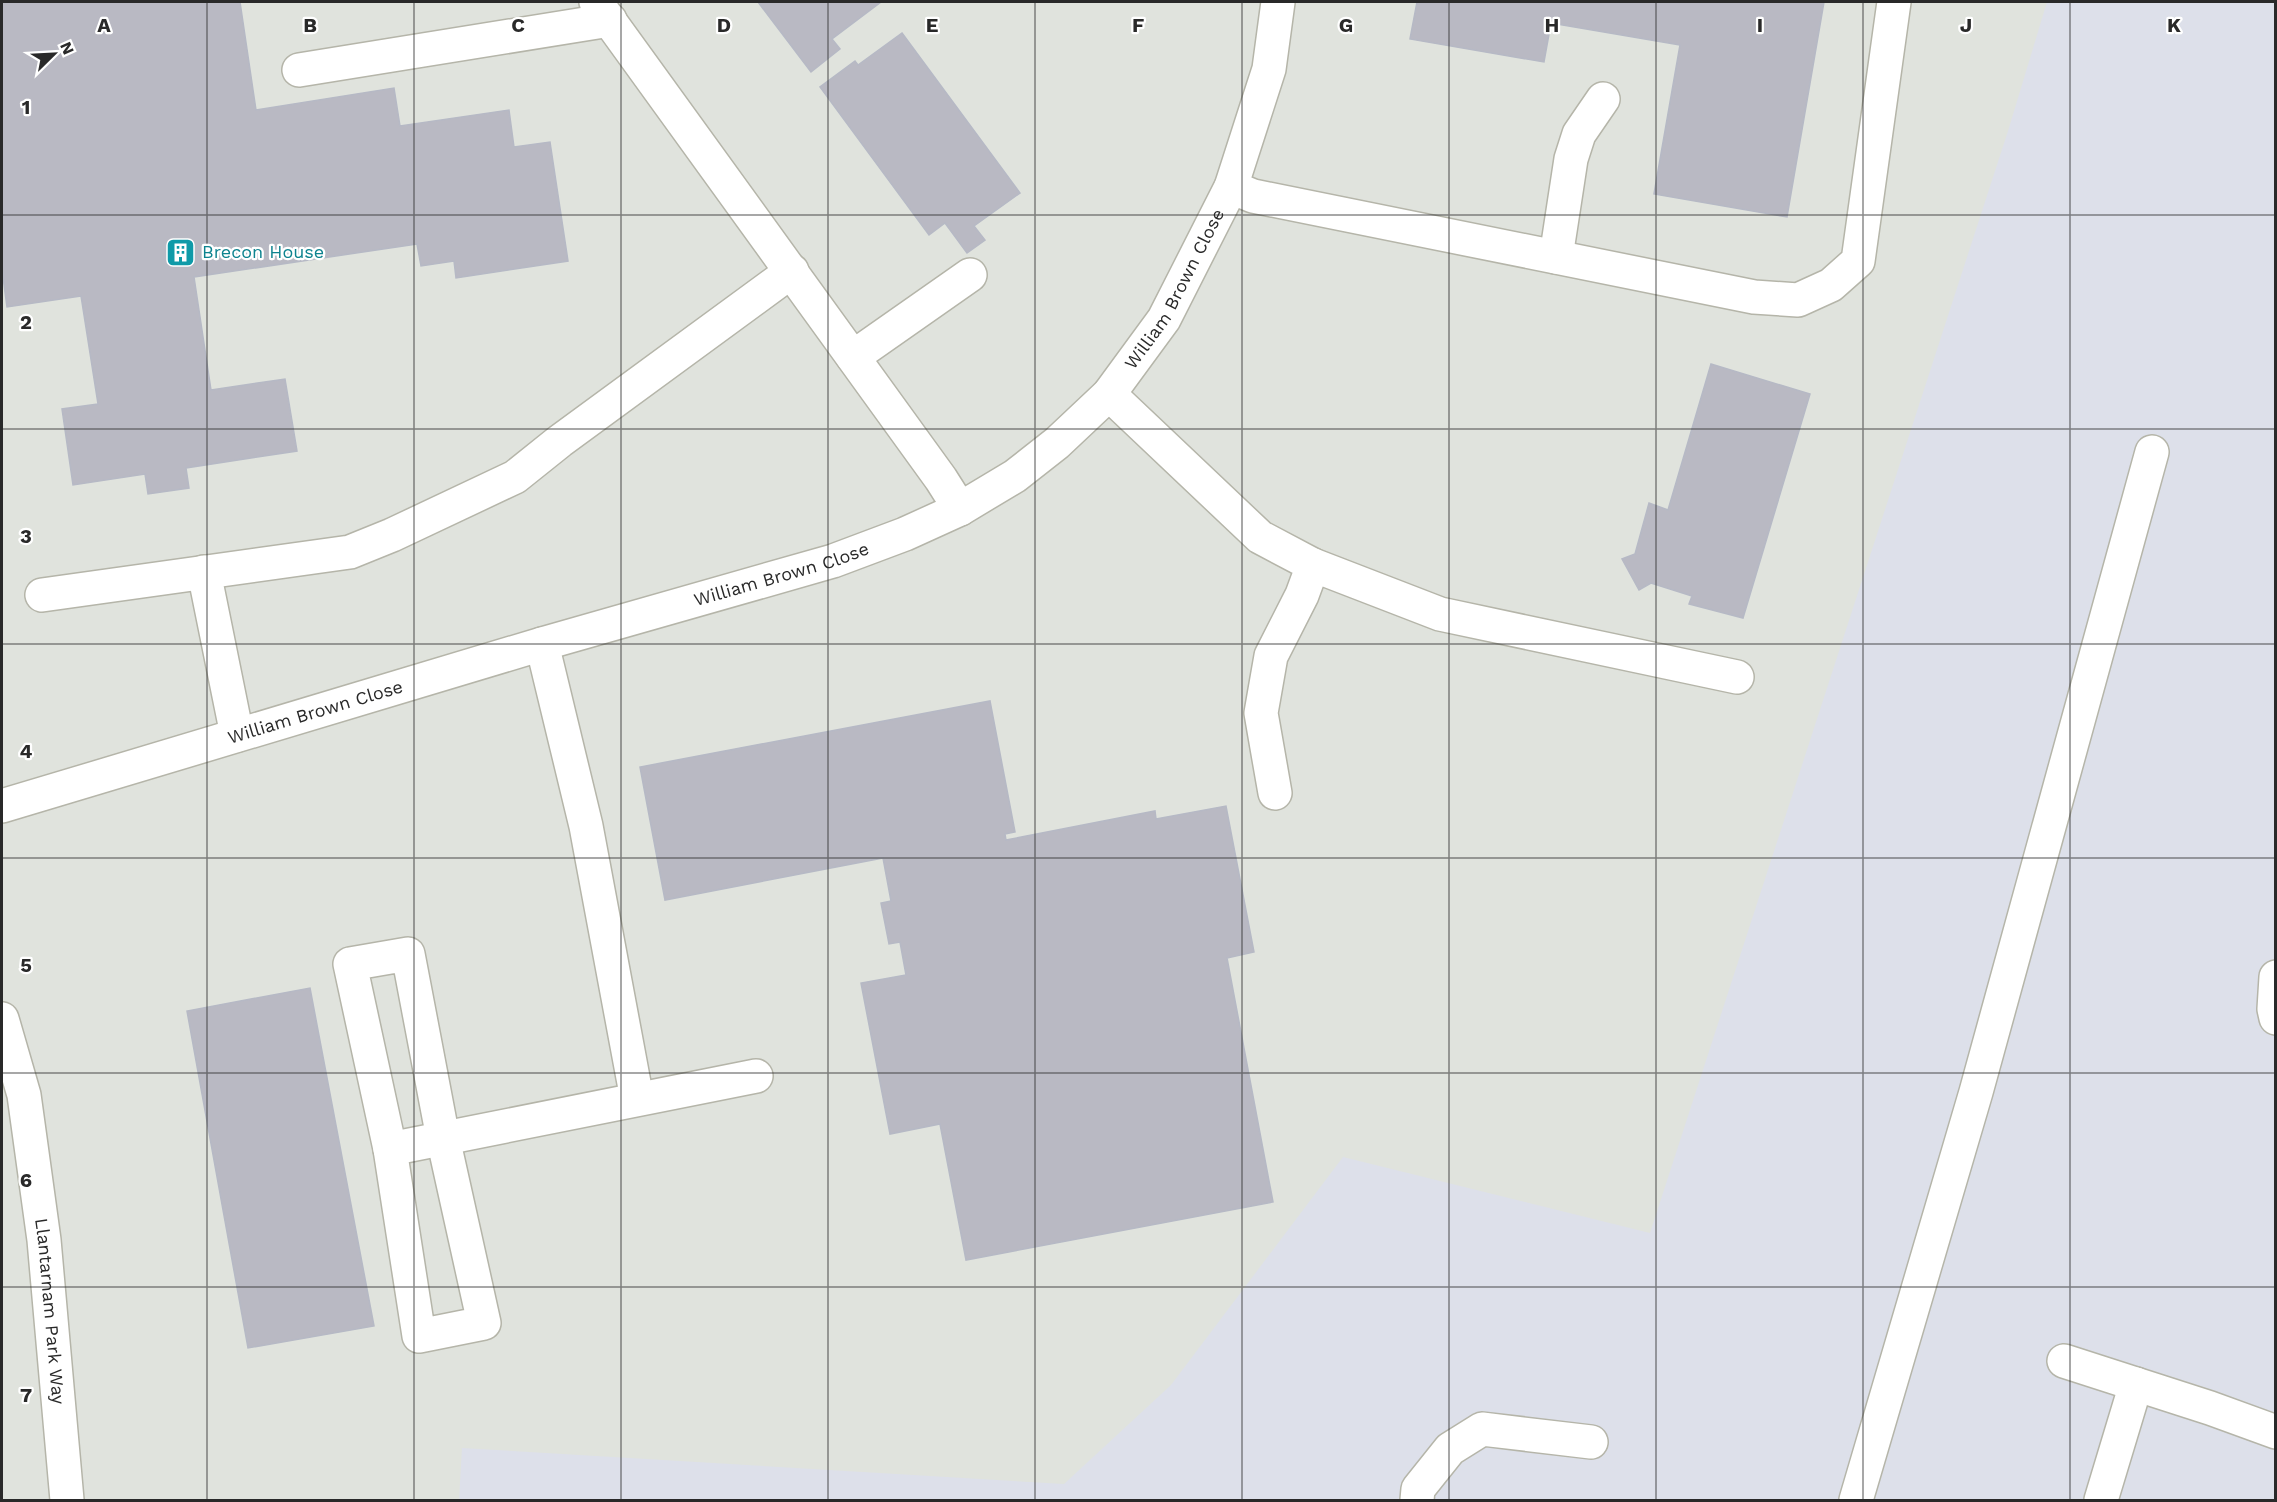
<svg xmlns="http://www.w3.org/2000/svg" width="2277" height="1502" font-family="'Work Sans',sans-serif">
<rect width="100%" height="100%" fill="#dde0ea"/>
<!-- industrial -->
<polygon fill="#e0e3dd" points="2,2 2047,2 2008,131 1650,1233 1343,1157 1171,1385 1064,1484 462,1448 459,1500 2,1500"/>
<!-- building -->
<g fill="#b9b9c3" stroke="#b6b9c5" stroke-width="1.5">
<polygon points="2,2 240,2 256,110 394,88 400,126 509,110 514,147 550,142 568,261 456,278 454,261 421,266 417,244 194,277 211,390 285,379 297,451 186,468 189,488 148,494 145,474 73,485 62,409 98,404 81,296 7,307 2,270"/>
<polygon points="758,2 881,2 832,39 840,49 811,72"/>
<polygon points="1417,2 1824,2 1787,217 1654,194 1680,45 1551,23 1544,62 1410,39"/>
<polygon points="902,33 1020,193 974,226 985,240 967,253 945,223 929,235 820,87 855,61 858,65"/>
<polygon points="1711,364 1810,394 1743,618 1689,604 1692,596 1651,583 1639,590 1622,559 1635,554 1649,503 1668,510"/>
<polygon points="990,701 1015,832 1005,834 1006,840 1155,811 1156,819 1226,806 1254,952 1227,958 1273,1202 966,1260 940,1124 890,1134 861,983 906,975 900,942 889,944 881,903 891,901 883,858 665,900 640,767"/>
<polygon points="310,988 374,1326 248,1348 187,1011"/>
</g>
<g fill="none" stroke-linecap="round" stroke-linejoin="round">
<defs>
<g id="minor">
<polyline points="596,2 941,479 960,509"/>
<polyline points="299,70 610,20"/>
<polyline points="1231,187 1253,196 1754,297 1798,300 1831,285 1858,261 1894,2"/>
<polyline points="1556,257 1571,159 1579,134 1603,99"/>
<polyline points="853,357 970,275"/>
<polyline points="1109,394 1260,537 1313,565 1302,595 1271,656 1261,713 1275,793"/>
<polyline points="1313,565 1440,614 1737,677"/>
<polyline points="204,572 237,735"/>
<polyline points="42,595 350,552 392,535 515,477 560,441 792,271"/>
<polyline points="542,644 586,826 637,1099"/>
<path id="s1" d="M2 806 542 644 833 561 905 534 960 509 1015 476 1057 443 1109 394 1164 319 1231 187 1269 69 1278 2"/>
<polygon points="408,954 443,1138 484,1323 419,1336 390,1149 350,964"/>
<polyline points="2276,977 2274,1009 2276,1018"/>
<path id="s2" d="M2 1019 24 1095 44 1240 67 1500"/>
<polyline points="390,1149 756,1076"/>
<polyline points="2064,1361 2210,1408 2276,1432"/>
<polyline points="1417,1500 1418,1489 1450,1449 1482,1429 1591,1442"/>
<polyline points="1856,1500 1976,1092 2152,452"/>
<polyline points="2101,1500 2136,1384"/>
</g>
</defs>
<!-- minor casing -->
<use href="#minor" stroke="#b5b5a9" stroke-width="36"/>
<!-- minor -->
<use href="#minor" stroke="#fff" stroke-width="33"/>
</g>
<!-- grid -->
<path fill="none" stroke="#292929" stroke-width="1.5" stroke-opacity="0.55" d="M207 2V1500M414 2V1500M621 2V1500M828 2V1500M1035 2V1500M1242 2V1500M1449 2V1500M1656 2V1500M1863 2V1500M2070 2V1500M2 215H2276M2 429H2276M2 644H2276M2 858H2276M2 1073H2276M2 1287H2276"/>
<!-- icons -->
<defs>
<symbol id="building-square" viewBox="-11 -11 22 22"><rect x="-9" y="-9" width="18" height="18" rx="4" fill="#0f9aa8" stroke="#fff"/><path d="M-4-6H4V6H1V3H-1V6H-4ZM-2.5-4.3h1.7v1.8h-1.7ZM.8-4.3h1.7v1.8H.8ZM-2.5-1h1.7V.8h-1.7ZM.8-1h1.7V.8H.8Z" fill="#fff"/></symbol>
</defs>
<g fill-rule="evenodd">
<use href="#building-square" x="164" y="236" width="33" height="33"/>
</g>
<g text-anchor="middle" stroke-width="4.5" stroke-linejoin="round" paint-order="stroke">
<!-- culture labels -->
<g font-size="18" fill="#0d838f" stroke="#fff" text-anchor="start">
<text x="202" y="258">Brecon House</text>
</g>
<!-- street labels -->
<g font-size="18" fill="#292929" stroke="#fff">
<text dy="6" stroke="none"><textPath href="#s1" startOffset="1317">William Brown Close</textPath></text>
<text dy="6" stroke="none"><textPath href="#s1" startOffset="813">William Brown Close</textPath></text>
<text dy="6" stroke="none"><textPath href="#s1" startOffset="327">William Brown Close</textPath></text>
<text dy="6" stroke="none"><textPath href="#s2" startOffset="297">Llantarnam Park Way</textPath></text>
</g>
</g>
<g font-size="20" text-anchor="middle" font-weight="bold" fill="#292929" stroke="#fff" stroke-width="4.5" stroke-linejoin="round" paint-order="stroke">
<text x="104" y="32">A</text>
<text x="310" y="32">B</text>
<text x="518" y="32">C</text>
<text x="724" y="32">D</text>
<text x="932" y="32">E</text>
<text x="1138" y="32">F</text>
<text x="1346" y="32">G</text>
<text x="1552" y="32">H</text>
<text x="1760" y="32">I</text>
<text x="1966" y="32">J</text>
<text x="2174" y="32">K</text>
<text x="26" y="114">1</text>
<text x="26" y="329">2</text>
<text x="26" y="543">3</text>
<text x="26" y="758">4</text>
<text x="26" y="972">5</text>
<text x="26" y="1187">6</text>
<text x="26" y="1402">7</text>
</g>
<!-- border -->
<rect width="2277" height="1502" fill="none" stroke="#292929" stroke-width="6"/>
<!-- north arrow -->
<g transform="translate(54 54) rotate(66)" stroke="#ffffff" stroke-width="4.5" paint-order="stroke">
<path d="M0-4.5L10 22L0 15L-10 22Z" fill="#292929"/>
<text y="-9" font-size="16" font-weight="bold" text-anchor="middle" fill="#292929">N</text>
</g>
</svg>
